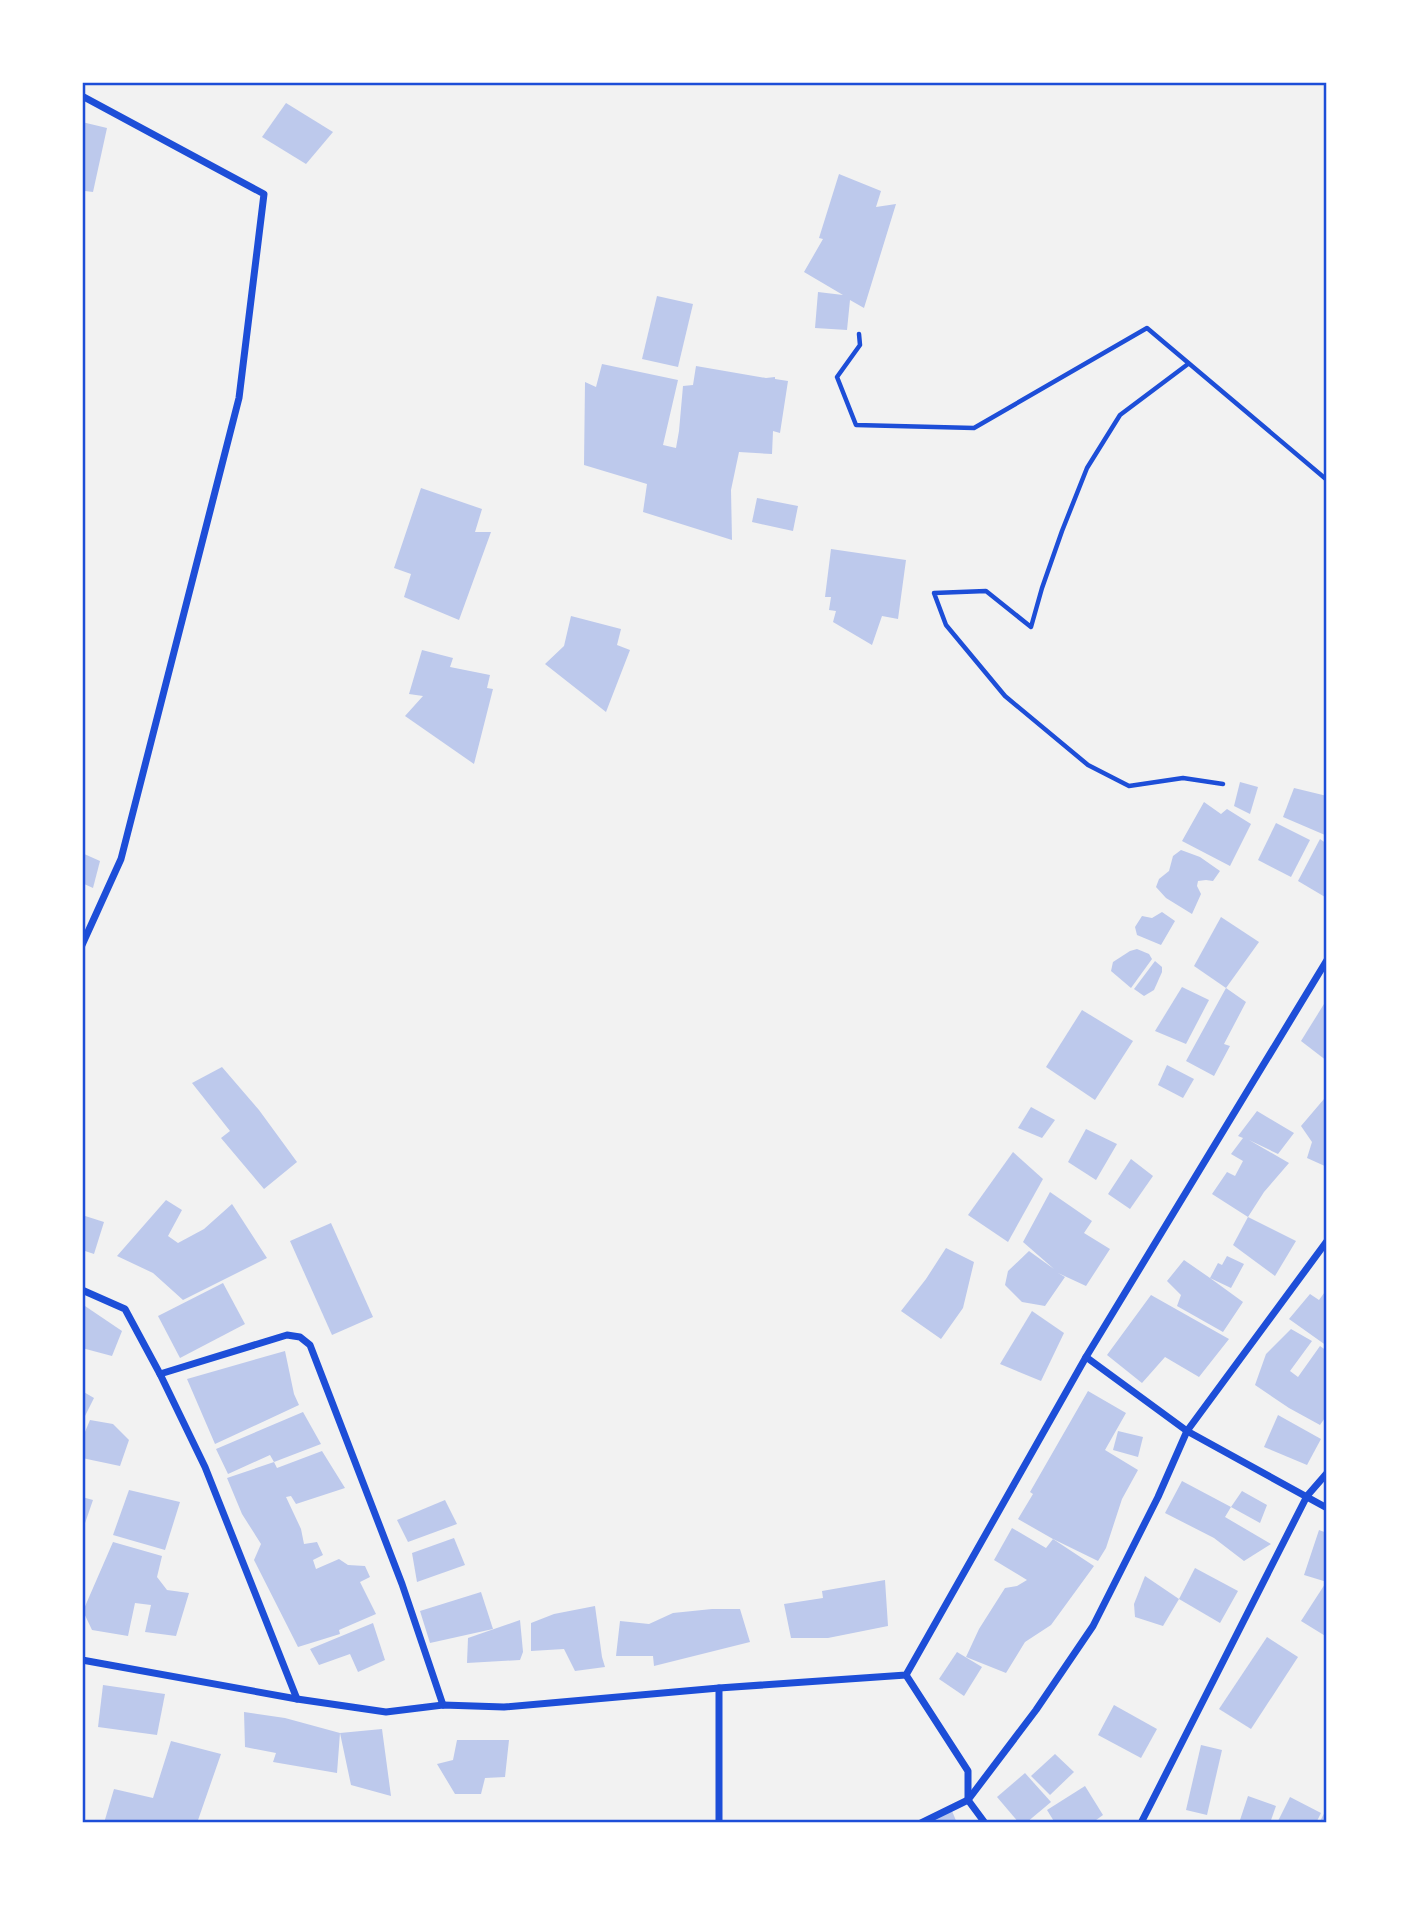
<svg xmlns="http://www.w3.org/2000/svg" width="1409" height="1905" font-family="Roboto,sans-serif">
<rect width="100%" height="100%" fill="#f2f2f2"/>
<!-- building -->
<g fill="#bdc9ec">
<polygon points="286,103 333,132 306,164 262,137"/>
<polygon points="82,122 107,128 93,192 85,191 83,199"/>
<polygon points="839,174 881,191 876,207 896,204 864,308 850,300 847,330 815,328 818,292 843,295 804,272 823,239 819,238"/>
<polygon points="657,296 693,304 678,367 642,359"/>
<polygon points="602,364 678,380 663,445 676,448 679,431 683,386 693,385 696,366 766,378 775,377 775,379 788,381 780,433 773,431 772,454 739,452 731,490 732,540 643,512 647,484 584,465 585,382 596,387"/>
<polygon points="421,488 482,509 475,532 491,532 459,620 404,597 411,574 394,568"/>
<polygon points="757,498 798,506 793,531 752,522"/>
<polygon points="831,549 906,560 898,619 882,616 872,645 833,622 836,611 829,610 831,597 825,597"/>
<polygon points="571,616 621,629 617,645 630,650 606,712 545,664 564,646"/>
<polygon points="422,650 453,658 450,667 490,675 487,688 493,689 474,764 405,716 423,696 409,694"/>
<polygon points="1240,782 1258,787 1250,814 1234,806"/>
<polygon points="1294,788 1327,796 1327,829 1325,835 1283,817"/>
<polygon points="1204,802 1221,814 1227,809 1251,824 1230,866 1182,841"/>
<polygon points="1276,823 1310,840 1291,877 1258,860"/>
<polygon points="1320,839 1327,844 1327,895 1325,897 1298,881"/>
<polygon points="1181,850 1200,857 1220,871 1213,881 1206,880 1198,881 1197,886 1201,894 1192,914 1166,898 1156,887 1159,879 1169,871 1173,856"/>
<polygon points="82,853 100,861 93,888 82,883"/>
<polygon points="1162,912 1175,921 1161,945 1137,935 1135,927 1142,916 1152,918"/>
<polygon points="1221,917 1259,942 1226,988 1194,966"/>
<polygon points="1137,949 1149,954 1152,959 1131,988 1111,971 1113,962 1130,951"/>
<polygon points="1155,961 1162,967 1162,972 1154,990 1144,996 1134,989"/>
<polygon points="1182,987 1209,1000 1186,1044 1155,1031"/>
<polygon points="1226,988 1246,1002 1224,1044 1230,1046 1214,1076 1186,1061"/>
<polygon points="1324,1004 1327,1005 1327,1061 1301,1041"/>
<polygon points="1082,1010 1133,1041 1095,1100 1046,1067"/>
<polygon points="1167,1065 1194,1079 1183,1098 1158,1085"/>
<polygon points="222,1067 259,1110 297,1162 264,1189 221,1138 230,1131 192,1083"/>
<polygon points="1324,1099 1327,1100 1327,1167 1307,1158 1312,1142 1301,1126"/>
<polygon points="1031,1107 1055,1120 1042,1138 1018,1128"/>
<polygon points="1257,1111 1294,1133 1278,1154 1249,1140 1289,1163 1264,1192 1248,1217 1212,1194 1227,1172 1235,1176 1243,1161 1231,1154 1243,1138 1238,1136"/>
<polygon points="1086,1129 1117,1144 1096,1180 1068,1162"/>
<polygon points="1013,1152 1043,1179 1008,1242 968,1215"/>
<polygon points="1131,1159 1153,1176 1130,1209 1108,1194"/>
<polygon points="1050,1192 1092,1221 1084,1233 1110,1249 1086,1286 1058,1273 1065,1277 1045,1306 1022,1302 1005,1285 1008,1271 1029,1251 1054,1269 1023,1242"/>
<polygon points="166,1200 182,1210 168,1236 178,1243 204,1229 232,1204 267,1258 183,1300 153,1273 117,1256"/>
<polygon points="82,1215 104,1222 94,1254 82,1250"/>
<polygon points="1248,1217 1296,1241 1275,1276 1233,1245"/>
<polygon points="331,1223 373,1317 332,1335 290,1241"/>
<polygon points="946,1248 974,1262 963,1308 941,1339 901,1311 926,1279"/>
<polygon points="1227,1256 1244,1264 1231,1288 1210,1278 1243,1302 1223,1332 1177,1306 1181,1295 1167,1281 1184,1260 1210,1278 1218,1263 1222,1265"/>
<polygon points="223,1283 245,1324 180,1358 158,1316"/>
<polygon points="1327,1289 1327,1346 1289,1319 1310,1294 1319,1300"/>
<polygon points="1151,1295 1229,1339 1199,1377 1165,1357 1142,1383 1107,1355"/>
<polygon points="82,1304 122,1331 112,1356 82,1348"/>
<polygon points="1032,1311 1064,1333 1041,1381 1000,1364"/>
<polygon points="1291,1329 1312,1341 1290,1371 1298,1377 1320,1346 1327,1351 1327,1415 1320,1425 1289,1408 1255,1385 1266,1354"/>
<polygon points="285,1351 294,1394 299,1405 215,1444 187,1379"/>
<polygon points="82,1391 94,1398 82,1422"/>
<polygon points="1088,1391 1126,1413 1105,1450 1138,1470 1122,1499 1106,1548 1098,1561 1053,1539 1018,1519 1033,1494 1030,1492"/>
<polygon points="303,1412 321,1444 274,1462 270,1455 228,1474 216,1449"/>
<polygon points="1278,1415 1321,1439 1307,1465 1264,1447"/>
<polygon points="90,1420 113,1424 129,1440 120,1466 82,1458 82,1439"/>
<polygon points="1118,1431 1143,1437 1138,1457 1113,1450"/>
<polygon points="322,1451 345,1488 296,1504 291,1496 286,1497 301,1529 304,1544 317,1542 323,1555 313,1560 316,1569 339,1559 348,1565 365,1566 370,1577 360,1582 376,1614 339,1630 340,1634 298,1647 254,1560 261,1544 242,1514 227,1478 274,1462 277,1468"/>
<polygon points="1182,1481 1231,1507 1242,1491 1267,1505 1260,1523 1231,1507 1225,1517 1271,1544 1244,1561 1214,1538 1165,1513"/>
<polygon points="129,1490 180,1502 165,1550 113,1535"/>
<polygon points="82,1497 93,1500 83,1529 82,1529"/>
<polygon points="445,1500 457,1524 408,1542 397,1520"/>
<polygon points="1012,1528 1046,1548 1053,1539 1094,1566 1051,1625 1025,1642 1006,1673 966,1657 979,1629 1005,1588 1017,1586 1027,1580 994,1560"/>
<polygon points="1319,1530 1327,1533 1327,1582 1304,1575"/>
<polygon points="454,1538 465,1565 417,1582 412,1553"/>
<polygon points="113,1542 162,1556 157,1577 167,1590 189,1593 176,1636 145,1632 151,1605 135,1603 128,1636 92,1630 83,1611"/>
<polygon points="1195,1568 1238,1591 1220,1623 1179,1599"/>
<polygon points="1145,1576 1179,1599 1163,1626 1135,1617 1134,1604"/>
<polygon points="885,1580 888,1626 828,1638 791,1638 784,1604 823,1598 822,1591"/>
<polygon points="1325,1584 1327,1586 1327,1637 1301,1621"/>
<polygon points="481,1592 493,1629 430,1643 420,1611"/>
<polygon points="595,1606 602,1657 605,1667 575,1671 564,1649 531,1651 531,1623 554,1614"/>
<polygon points="712,1609 740,1609 750,1642 654,1666 653,1656 616,1656 620,1621 649,1624 673,1613"/>
<polygon points="520,1620 523,1652 520,1660 467,1663 468,1638"/>
<polygon points="373,1623 385,1660 358,1672 350,1654 319,1665 310,1649"/>
<polygon points="1267,1637 1298,1657 1251,1729 1219,1709"/>
<polygon points="957,1652 982,1667 964,1696 939,1679"/>
<polygon points="103,1685 165,1694 157,1735 98,1727"/>
<polygon points="1114,1705 1157,1729 1141,1758 1098,1735"/>
<polygon points="244,1712 285,1718 340,1733 382,1729 391,1796 351,1785 340,1733 337,1773 273,1762 276,1753 245,1747"/>
<polygon points="457,1740 509,1740 505,1777 485,1778 481,1794 455,1794 437,1764 453,1760"/>
<polygon points="171,1741 221,1754 197,1823 104,1823 114,1789 153,1798"/>
<polygon points="1201,1745 1222,1750 1207,1815 1186,1810"/>
<polygon points="1055,1754 1074,1772 1050,1795 1031,1776"/>
<polygon points="1025,1773 1051,1802 1026,1823 1019,1823 997,1797"/>
<polygon points="1085,1786 1103,1815 1092,1823 1055,1823 1047,1810"/>
<polygon points="1248,1796 1276,1806 1270,1823 1239,1823"/>
<polygon points="1290,1797 1321,1813 1316,1823 1277,1823"/>
<polygon points="1327,1808 1327,1823 1319,1823"/>
<polygon points="952,1811 957,1823 930,1823"/>
</g>
<g fill="none" stroke-linecap="round" stroke-linejoin="round">
<!-- path -->
<g stroke="#1d4ed8" stroke-width="4.5">
<polyline points="859,334 860,345 837,377 856,425 974,428 1147,328 1327,480"/>
<polyline points="1188,364 1120,415 1087,468 1062,531 1042,588 1031,627 986,591 934,593 946,625 1005,696 1088,765 1129,786 1183,778 1223,784"/>
</g>
<!-- minor -->
<g stroke="#1d4ed8" stroke-width="7">
<polyline points="82,96 264,194 239,398 121,859 82,945"/>
<polyline points="82,1290 125,1309 160,1374 205,1467 297,1699"/>
<polyline points="1086,1357 1187,1431 1327,1508"/>
<polyline points="160,1374 287,1335 300,1337 310,1345 402,1584 443,1705"/>
<polyline points="82,1660 297,1699 386,1712 443,1705 504,1707 719,1688 906,1675 1086,1357 1327,960"/>
<polyline points="906,1675 968,1771 968,1800 985,1823"/>
<polyline points="719,1688 719,1823"/>
<polyline points="921,1823 968,1800 1036,1710 1093,1626 1158,1497 1187,1431 1327,1241"/>
<polyline points="1141,1823 1307,1496 1327,1473"/>
</g>
</g>
<!-- border -->
<rect width="1409" height="1905" fill="none" stroke="#ffffff" stroke-width="168"/>
<rect x="84" y="84" width="1241" height="1737" fill="none" stroke="#1d4ed8" stroke-width="2.5"/>
</svg>
